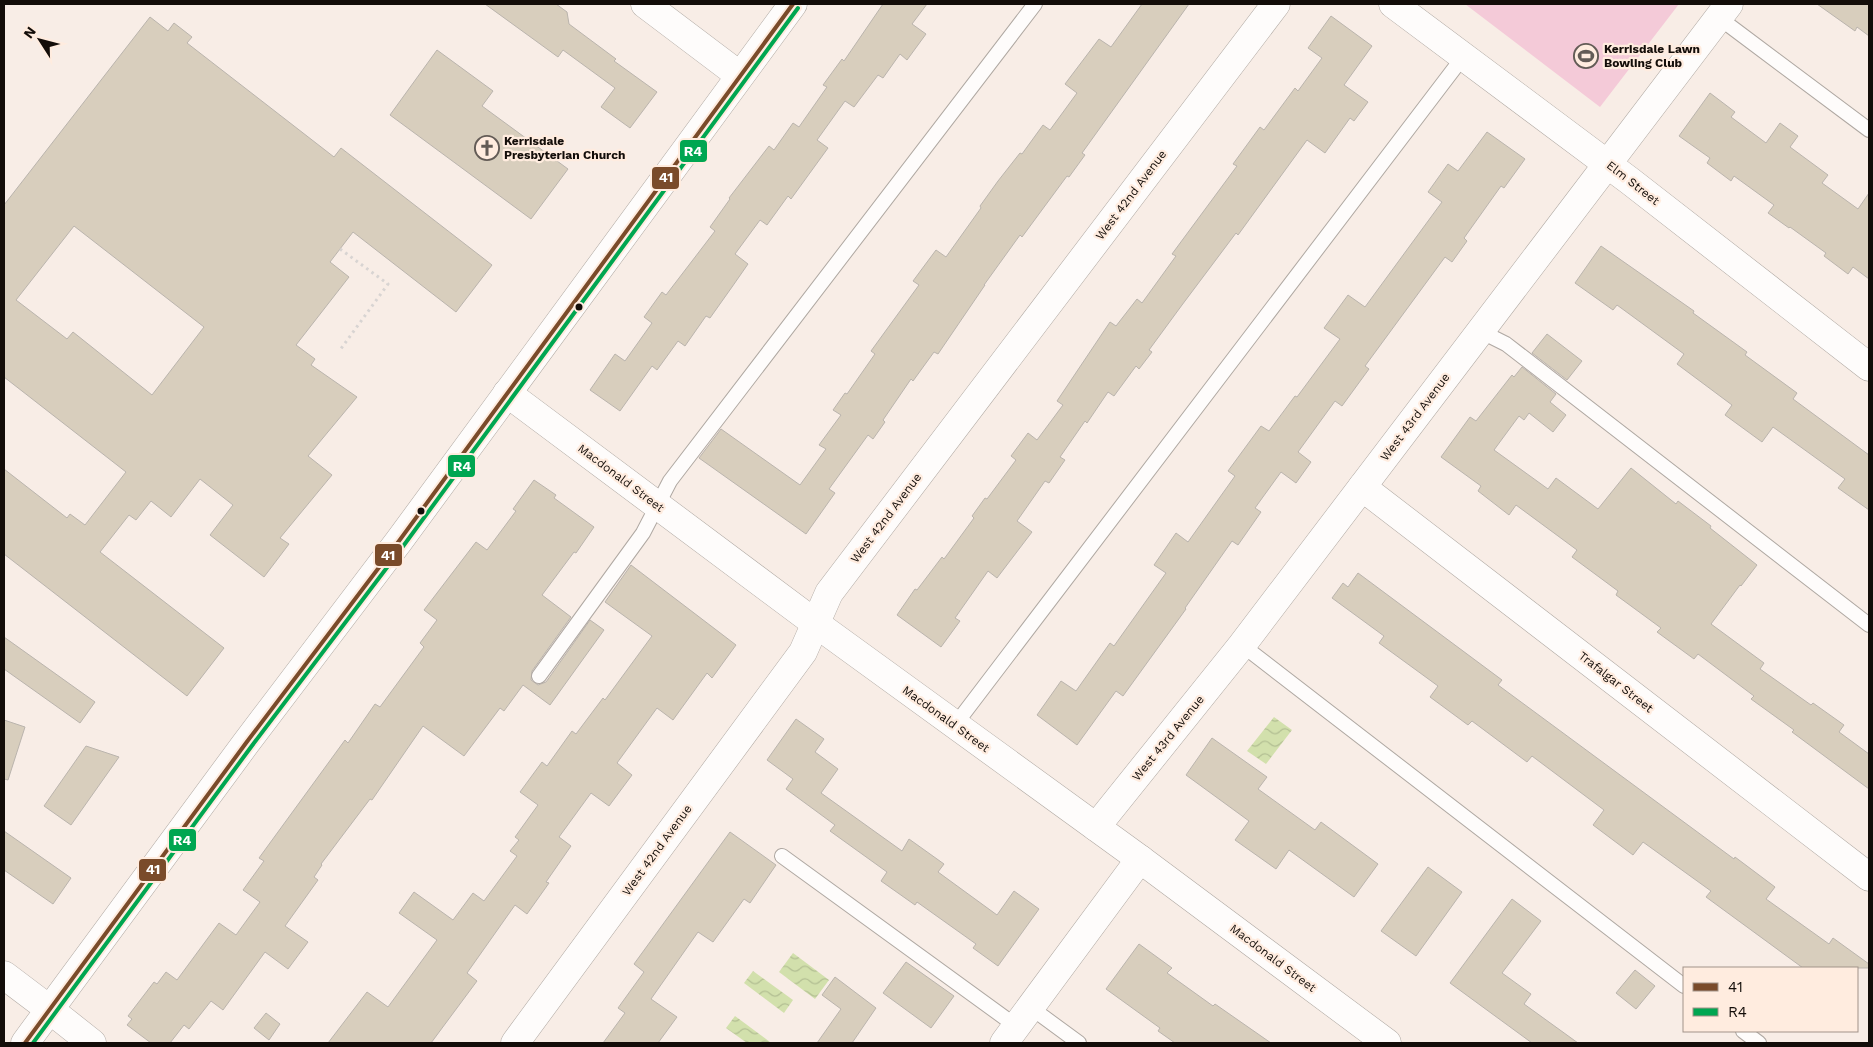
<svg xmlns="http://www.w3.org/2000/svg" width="1873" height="1047" font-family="'Work Sans',sans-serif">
<defs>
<pattern id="water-waves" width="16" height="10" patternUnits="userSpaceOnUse" patternTransform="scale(1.25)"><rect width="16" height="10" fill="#d2e0ac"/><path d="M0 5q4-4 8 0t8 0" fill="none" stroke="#b3bf93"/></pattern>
</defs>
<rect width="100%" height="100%" fill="#f8ede6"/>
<!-- pitch -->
<polygon fill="#f4cad8" points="1465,4 1679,4 1600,107"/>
<!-- water -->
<g fill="url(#water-waves)">
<polygon points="1274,717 1292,730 1266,764 1247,751"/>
<polygon points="793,953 829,980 815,999 779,972"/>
<polygon points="753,971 793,1000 784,1013 744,983"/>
<polygon points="735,1016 770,1042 770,1043 747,1043 726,1028"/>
</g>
<!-- building -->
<g fill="#d8cebd" stroke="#bab4ad" fill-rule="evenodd">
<polygon points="485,4 556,4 567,12 569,24 616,59 614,61 657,92 630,128 601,107 615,88 563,50 558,57"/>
<polygon points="883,4 927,4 912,24 926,34 907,60 900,54 883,78 878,75 854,107 845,101 817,140 828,148 791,199 788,196 767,225 760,220 735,254 748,264 732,287 710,318 706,316 685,346 678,341 657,370 652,366 620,411 590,390 615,354 625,361 652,323 644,317 662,292 666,295 715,231 710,227 730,199 729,198 769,146 774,150 793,123 799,127 827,87 823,85 842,59 844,61"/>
<polygon points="1142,4 1189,4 1082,153 1085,155 1069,177 1067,176 1022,237 1020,235 984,285 985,285 938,354 934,352 913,381 911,379 883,420 885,422 873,439 868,435 829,489 835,493 806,534 699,458 721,429 800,485 826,449 819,445 841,415 833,410 845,393 847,394 875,354 871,351 919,285 913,281 936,250 946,257 981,208 980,206 998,181 1020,153 1022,154 1043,125 1050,130 1077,93 1065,84 1099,39 1111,47"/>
<polygon points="1817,4 1869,4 1869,36 1857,27 1855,31"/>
<polygon points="1331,16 1372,46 1344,85 1368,102 1354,121 1350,118 1325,153 1307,140 1238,235 1236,233 1182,305 1149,350 1152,352 1139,369 1136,366 1114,396 1108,392 1087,423 1085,421 1060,457 1065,460 1049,483 1045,481 1017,521 1032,532 997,578 988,571 955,618 960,621 941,647 897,615 915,589 917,590 942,557 944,559 974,518 972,516 985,498 987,499 1016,460 1011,456 1028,433 1037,440 1063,405 1057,401 1110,322 1116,326 1137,299 1142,303 1176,256 1172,254 1237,166 1233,164 1260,127 1264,130 1295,88 1298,91 1322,58 1308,48"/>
<path d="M150 17 168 31 174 23 192 37 187 43 334 157 341 148 492 265 456 312 353 232 330 262 349 277 296 345 315 359 311 365 357 397 308 456 332 475 280 538 289 544 264 577 210 535 233 505 200 479 171 517 151 501 136 520 129 515 100 552 224 648 187 696 4 554V469L67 518 70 514 85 525 126 472 4 377V205ZM74 226 204 327 152 395 73 332 67 339 16 300Z"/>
<polygon points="437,50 493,91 482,106 568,169 531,219 390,115"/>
<polygon points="1710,93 1735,112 1731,117 1766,143 1780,123 1798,136 1790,147 1828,175 1822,183 1858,209 1869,193 1869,279 1853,267 1848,274 1824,256 1826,253 1790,227 1789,228 1768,213 1774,205 1734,176 1731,181 1707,163 1710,158 1679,136"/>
<polygon points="1487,132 1525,159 1504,188 1501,186 1464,238 1467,241 1452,262 1445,257 1365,366 1369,369 1342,406 1335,401 1298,452 1311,462 1296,483 1281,472 1255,508 1261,512 1238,545 1232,541 1185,608 1186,609 1123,696 1116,691 1077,745 1037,715 1061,681 1076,691 1110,643 1114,646 1166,573 1154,565 1176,533 1188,542 1235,476 1228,471 1261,426 1269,431 1295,396 1297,397 1340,339 1324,328 1348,295 1365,307 1442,202 1428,192 1448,164 1458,171"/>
<polygon points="1601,246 1694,311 1693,313 1747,352 1745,355 1797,393 1793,399 1869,455 1869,510 1838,488 1845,479 1773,427 1762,442 1725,415 1732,405 1677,364 1684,354 1617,305 1613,310 1575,283"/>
<polygon points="1547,334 1582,361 1567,380 1532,353"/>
<polygon points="1522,367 1556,394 1550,402 1566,415 1553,432 1529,413 1524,420 1519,416 1494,450 1548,489 1556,478 1598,509 1631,468 1676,504 1678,501 1711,526 1710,528 1757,565 1741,586 1740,585 1711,624 1764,663 1760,669 1811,705 1813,703 1844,725 1839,732 1869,754 1869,789 1792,732 1794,730 1751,699 1754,696 1698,654 1694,659 1657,632 1661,628 1616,595 1618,591 1572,557 1577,550 1516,505 1509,515 1478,491 1481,486 1441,457 1470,417 1476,421 1512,375 1514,377"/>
<polygon points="534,480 556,495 554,498 594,527 576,553 574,552 542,595 571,617 532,671 531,680 538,685 546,682 590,620 604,630 550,705 523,685 504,711 500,708 464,756 423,726 372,800 370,799 321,864 322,865 314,877 318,880 285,926 308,942 288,969 265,952 223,1010 211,1001 189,1029 184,1025 170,1043 151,1043 127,1025 132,1019 128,1016 154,982 157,984 166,972 177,980 219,923 236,935 260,902 243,890 264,861 259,858 345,740 348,743 375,704 380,707 424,647 420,643 437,620 424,610 476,542 487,550 516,511 513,509"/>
<polygon points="631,565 736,645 712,678 707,673 673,720 657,708 617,763 632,775 609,806 591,793 559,837 571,846 546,882 549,883 527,914 515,905 467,973 477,981 431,1043 328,1043 367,992 388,1007 437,940 399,913 414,892 453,920 473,893 484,901 517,856 510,851 519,840 515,837 538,805 520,792 542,762 547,766 572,731 576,734 603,698 605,700 652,636 605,602"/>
<polygon points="1358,573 1502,680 1498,685 1734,859 1735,857 1775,887 1766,899 1829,944 1833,938 1869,964 1869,968 1803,968 1706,897 1711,891 1643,842 1633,855 1593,825 1604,810 1532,756 1527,762 1472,721 1468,725 1430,697 1438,686 1379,643 1384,636 1332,598 1343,583 1348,587"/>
<polygon points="4,637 95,702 80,723 4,669"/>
<polygon points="796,719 824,739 815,752 838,769 821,793 902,851 909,839 944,864 938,872 997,915 1014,891 1039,909 998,966 973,948 976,944 917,902 915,905 881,881 887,872 830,831 835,825 786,789 793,779 767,760"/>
<polygon points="4,720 25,727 8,780 4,779"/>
<polygon points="1212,738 1267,777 1258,789 1315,830 1321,822 1378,864 1354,897 1289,850 1276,869 1235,840 1249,821 1186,775"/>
<polygon points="86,746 119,757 71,825 44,806"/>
<polygon points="4,831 71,878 53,904 4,870"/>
<polygon points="730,832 776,865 750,903 744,899 713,942 698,932 651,999 677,1017 658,1043 603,1043 625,1013 618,1008 644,972 634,964"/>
<polygon points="1428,867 1462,892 1416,956 1381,931"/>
<polygon points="1512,899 1541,921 1502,973 1531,994 1524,1004 1578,1043 1532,1043 1450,983"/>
<polygon points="1139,944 1172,968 1167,973 1213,1006 1215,1004 1271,1043 1175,1043 1158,1031 1160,1028 1106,989"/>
<polygon points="906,962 954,996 931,1028 883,993"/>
<polygon points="1635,970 1655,986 1636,1009 1616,993"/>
<polygon points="835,977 876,1008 852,1043 817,1043 841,1009 822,995"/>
<polygon points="266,1013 280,1024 269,1040 254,1028"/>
</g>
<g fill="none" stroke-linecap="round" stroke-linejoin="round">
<defs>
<g id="service">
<polyline points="1718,17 1869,130"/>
<polyline points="1480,331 1506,344 1869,625"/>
<polyline points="1242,645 1684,986"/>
<polyline points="539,676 643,533 670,481 1035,4"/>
<polyline points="955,725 1463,57"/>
<polyline points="782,856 1016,1026"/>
<polyline points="1030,1007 1079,1043"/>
<polyline points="1743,1031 1759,1043"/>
</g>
<g id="minor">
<polyline points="645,4 739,75"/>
<polyline points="1393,4 1630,181 1869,367"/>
<polyline points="1362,487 1869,877"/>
<polyline points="1096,827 1242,645 1729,4"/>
<polyline points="49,1009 92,1043"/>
<polyline points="515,1043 803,652 829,593 1276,4"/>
<polyline points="1004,1043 1140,859"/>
</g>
<g id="tertiary">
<polyline points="507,393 815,623 1140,859 1387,1043"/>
<polyline points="4,975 49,1009"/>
</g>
<polyline id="secondary" points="25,1043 246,743 399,541 793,4"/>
</defs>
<!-- service casing -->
<use href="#service" stroke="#afa8a2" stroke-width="16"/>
<!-- minor casing -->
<use href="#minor" stroke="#afa8a2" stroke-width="29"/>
<!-- tertiary casing -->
<use href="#tertiary" stroke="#afa8a2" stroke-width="29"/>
<!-- secondary casing -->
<use href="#secondary" stroke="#afa8a2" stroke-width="29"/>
<!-- path -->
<polyline stroke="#d8d4d2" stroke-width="3" stroke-dasharray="2.5 4" stroke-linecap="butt" points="340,249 388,284 340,350"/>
<!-- service -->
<use href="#service" stroke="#fefcfb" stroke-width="14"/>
<!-- minor -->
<use href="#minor" stroke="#fefcfb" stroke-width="28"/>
<!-- tertiary -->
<use href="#tertiary" stroke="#fefcfb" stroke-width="28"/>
<!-- secondary -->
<use href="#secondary" stroke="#fefcfb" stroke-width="28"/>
<defs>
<polyline id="bus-1" points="25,1043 246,743 399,541 793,4"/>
<polyline id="bus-2" points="33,1043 251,747 404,545 798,8"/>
</defs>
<!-- bus-1 casing -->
<use href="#bus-1" stroke="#ffecdf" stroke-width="8"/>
<!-- bus-2 casing -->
<use href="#bus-2" stroke="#ffecdf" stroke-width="8"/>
<!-- bus-1 -->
<use href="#bus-1" stroke="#7a4b2a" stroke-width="4"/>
<!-- bus-2 -->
<use href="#bus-2" stroke="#00a651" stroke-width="4"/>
</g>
<!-- icons -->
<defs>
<symbol id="stadium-ring" viewBox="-11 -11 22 22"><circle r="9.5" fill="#ffecdf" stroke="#635b56" stroke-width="1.5"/><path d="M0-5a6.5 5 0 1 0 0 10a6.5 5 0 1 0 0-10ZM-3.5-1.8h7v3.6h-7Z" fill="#635b56"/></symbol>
<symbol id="church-ring" viewBox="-11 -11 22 22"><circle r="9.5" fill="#ffecdf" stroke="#635b56" stroke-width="1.5"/><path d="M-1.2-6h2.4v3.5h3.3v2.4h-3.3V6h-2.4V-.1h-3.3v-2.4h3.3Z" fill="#635b56"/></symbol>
</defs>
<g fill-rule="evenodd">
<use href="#stadium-ring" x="1572" y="42" width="28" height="28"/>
<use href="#church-ring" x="473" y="134" width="28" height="28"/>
</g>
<!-- markers -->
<g fill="#130d09" stroke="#ffecdf" stroke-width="2">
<circle cx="579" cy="307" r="4.5"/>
<circle cx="421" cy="511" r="4.5"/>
</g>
<g text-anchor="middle" stroke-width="4.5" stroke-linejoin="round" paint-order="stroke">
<!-- poi labels -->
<g font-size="12" font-weight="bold" fill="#130d09" stroke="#ffecdf" text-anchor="start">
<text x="1604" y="53">Kerrisdale Lawn<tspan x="1604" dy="14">Bowling Club</tspan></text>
<text x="504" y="145">Kerrisdale<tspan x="504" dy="14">Presbyterian Church</tspan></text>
</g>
<!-- street labels -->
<g font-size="12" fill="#130d09" stroke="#ffecdf">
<text transform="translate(1633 183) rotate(38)" y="4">Elm Street</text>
<text transform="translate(1131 195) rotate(-53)" y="4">West 42nd Avenue</text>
<text transform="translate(1415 417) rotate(-53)" y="4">West 43rd Avenue</text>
<text transform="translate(621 478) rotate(37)" y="4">Macdonald Street</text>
<text transform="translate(886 518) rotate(-53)" y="4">West 42nd Avenue</text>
<text transform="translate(1616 682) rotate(38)" y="4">Trafalgar Street</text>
<text transform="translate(946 719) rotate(36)" y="4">Macdonald Street</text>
<text transform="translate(1168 738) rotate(-51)" y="4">West 43rd Avenue</text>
<text transform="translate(657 850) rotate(-54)" y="4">West 42nd Avenue</text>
<text transform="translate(1273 958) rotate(37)" y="4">Macdonald Street</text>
</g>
</g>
<g stroke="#ffecdf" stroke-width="2">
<rect x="679" y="139" width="29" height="24" rx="5" fill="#00a651"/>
<rect x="651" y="166" width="29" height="24" rx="5" fill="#7a4b2a"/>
<rect x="447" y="454" width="29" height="24" rx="5" fill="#00a651"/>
<rect x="374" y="543" width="29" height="24" rx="5" fill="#7a4b2a"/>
<rect x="168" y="828" width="29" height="24" rx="5" fill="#00a651"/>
<rect x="138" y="858" width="29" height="24" rx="5" fill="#7a4b2a"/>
</g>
<g font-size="14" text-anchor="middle" font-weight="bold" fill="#fff">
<text x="693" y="156">R4</text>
<text x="666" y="182">41</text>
<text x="462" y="471">R4</text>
<text x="388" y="560">41</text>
<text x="182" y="845">R4</text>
<text x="153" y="874">41</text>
</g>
<!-- border -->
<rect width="1873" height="1047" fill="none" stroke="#130d09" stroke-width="10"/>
<!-- legend -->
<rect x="1683" y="967" width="175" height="65" fill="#ffecdf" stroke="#a19389"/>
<rect x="1693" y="983" width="25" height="8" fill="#7a4b2a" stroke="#a19389"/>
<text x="1728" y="992" font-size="15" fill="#130d09">41</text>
<rect x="1693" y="1008" width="25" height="8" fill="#00a651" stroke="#a19389"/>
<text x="1728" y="1017" font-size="15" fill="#130d09">R4</text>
<!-- north arrow -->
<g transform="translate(40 40) rotate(306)" stroke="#ffecdf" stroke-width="4" paint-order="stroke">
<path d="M0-4L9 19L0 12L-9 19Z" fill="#130d09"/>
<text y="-8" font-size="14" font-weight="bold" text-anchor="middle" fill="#130d09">N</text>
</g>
</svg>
